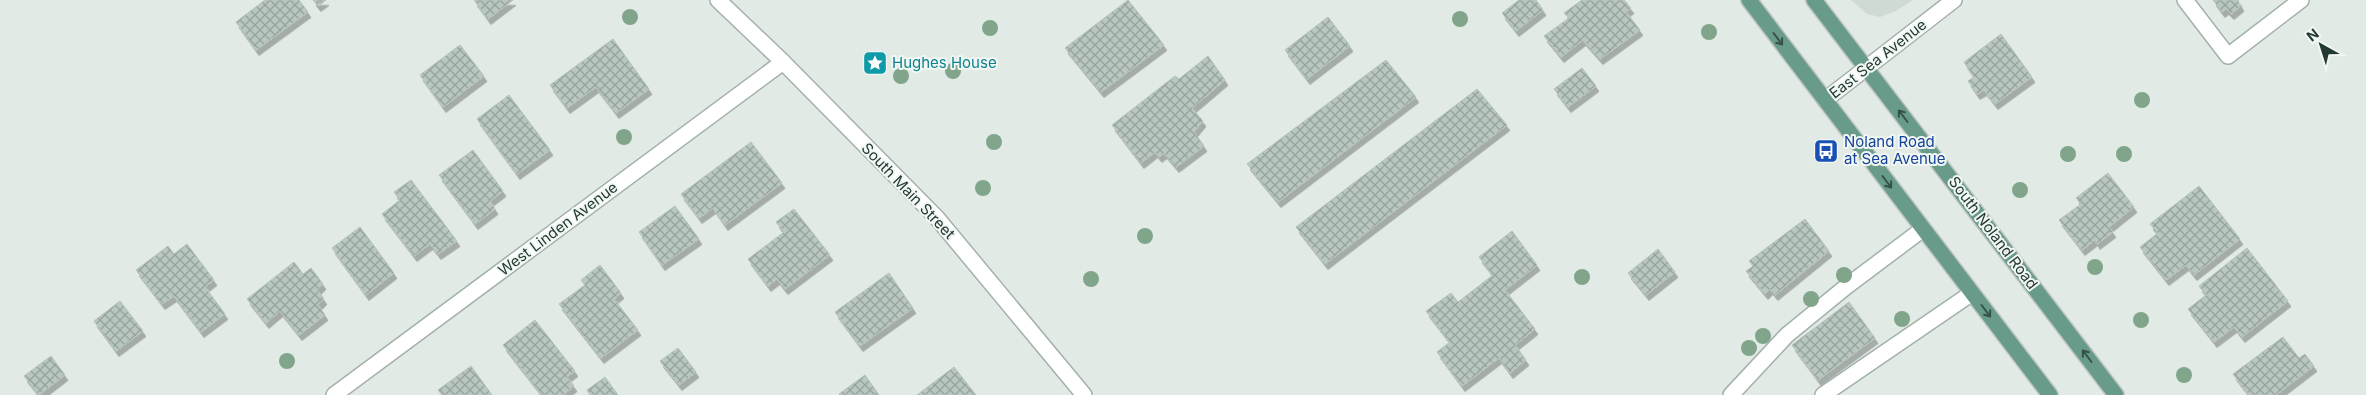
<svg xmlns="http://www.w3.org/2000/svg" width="2366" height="395" font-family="Inter,sans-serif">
<defs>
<pattern id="building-cross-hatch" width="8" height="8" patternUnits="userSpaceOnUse" patternTransform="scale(1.25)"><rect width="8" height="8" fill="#b9c7c1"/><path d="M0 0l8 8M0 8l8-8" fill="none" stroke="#96a39d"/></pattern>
<filter id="shadow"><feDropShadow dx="3" dy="5.5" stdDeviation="0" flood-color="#0004"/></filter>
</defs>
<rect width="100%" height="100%" fill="#e1eae5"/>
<!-- built -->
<polygon fill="#cfdad4" points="1851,0 1913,0 1896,11 1880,17 1867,14"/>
<!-- building -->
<g fill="url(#building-cross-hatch)" stroke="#b4c3bb" filter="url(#shadow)">
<polygon points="265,0 299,0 308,12 256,50 236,22"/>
<polygon points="313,0 326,0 318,6"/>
<polygon points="474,0 513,0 488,19"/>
<polygon points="1128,0 1164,45 1101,92 1065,48"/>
<polygon points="1519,0 1536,0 1543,10 1516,31 1502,13"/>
<polygon points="1582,0 1624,0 1631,8 1626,12 1640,30 1600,59 1583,40 1561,57 1544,36 1569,18 1564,13"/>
<polygon points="2213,0 2239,0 2238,1 2241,6 2231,14 2226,9 2222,12"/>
<polygon points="1328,17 1350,46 1307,79 1285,50"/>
<polygon points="2001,34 2032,77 1995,104 1984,90 1977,94 1968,81 1974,77 1964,62"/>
<polygon points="613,39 649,89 616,113 596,87 567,108 550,85"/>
<polygon points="460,45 484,76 443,107 420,75"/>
<polygon points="1208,56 1225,80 1192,108 1203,121 1194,132 1204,146 1176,167 1164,153 1159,157 1155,152 1141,163 1112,125 1175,76 1179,79"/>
<polygon points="1386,60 1416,97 1278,202 1247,164"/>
<polygon points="1582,68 1596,86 1568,107 1554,89"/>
<polygon points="1477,89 1507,125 1325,264 1296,227"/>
<polygon points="509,95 550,150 517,174 477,119"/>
<polygon points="751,142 782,183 725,225 713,208 699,218 681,194"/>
<polygon points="473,150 503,191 490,201 495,209 475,224 439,175"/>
<polygon points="2108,173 2134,207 2109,227 2113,232 2097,244 2095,240 2082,250 2059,220 2081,204 2076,198"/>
<polygon points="411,180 457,241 438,254 430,244 414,256 382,214 400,200 394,192"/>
<polygon points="2199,186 2240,239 2194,275 2186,265 2166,280 2140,247 2158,233 2150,224"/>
<polygon points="675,206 699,239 662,265 639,232"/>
<polygon points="794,209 830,255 785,289 777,279 768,286 748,259 784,232 776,222"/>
<polygon points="1805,219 1829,251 1775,295 1770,289 1765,294 1746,271 1753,266 1749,261"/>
<polygon points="360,227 394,273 366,295 332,248"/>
<polygon points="1512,231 1537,265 1505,290 1535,329 1515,345 1526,360 1510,373 1499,358 1462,386 1437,352 1450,342 1426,311 1451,293 1458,302 1493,275 1479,257"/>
<polygon points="187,244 214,280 205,287 225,314 201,332 174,296 162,304 136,270 168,246 174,254"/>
<polygon points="2247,248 2288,301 2242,337 2234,327 2214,342 2188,309 2206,295 2199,286"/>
<polygon points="1658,249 1675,272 1646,295 1628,273"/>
<polygon points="294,262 303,274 311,268 323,284 317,290 324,299 318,305 325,315 299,335 280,311 266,323 247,299"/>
<polygon points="600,265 621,293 614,299 638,330 601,358 559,304 585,285 581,280"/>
<polygon points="889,273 913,308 860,346 835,312"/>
<polygon points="120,301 143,331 116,351 94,321"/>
<polygon points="1849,302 1875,338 1818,380 1792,345"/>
<polygon points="535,320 575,371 567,377 574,386 563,395 542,395 503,345"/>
<polygon points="2283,337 2299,358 2305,354 2314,366 2276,395 2249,395 2233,374"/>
<polygon points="678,348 696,372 679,385 660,361"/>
<polygon points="51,356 65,375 39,395 24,376"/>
<polygon points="471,366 492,395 442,395 438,390"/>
<polygon points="954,367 976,395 917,395"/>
<polygon points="865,375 879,395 840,395 839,394"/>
<polygon points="605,377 618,395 590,395 587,390"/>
</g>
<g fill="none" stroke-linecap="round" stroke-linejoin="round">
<defs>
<g id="lane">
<polyline points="2185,0 2228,56 2301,0"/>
<polyline points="1731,395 1787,335 1847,286 1923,229"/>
<polyline points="1823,395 1972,293"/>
</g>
<g id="street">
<polyline points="718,0 783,62 937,218 1084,395"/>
<polyline points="1825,100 1954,0"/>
<polyline points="334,395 783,62"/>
</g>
<g id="primary">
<polyline points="1749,0 2050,395"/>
<polyline points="1814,0 2116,395"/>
</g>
</defs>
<!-- lane casing -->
<use href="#lane" stroke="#a4b1ab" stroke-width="18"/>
<!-- street casing -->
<use href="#street" stroke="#a4b1ab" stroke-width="18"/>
<!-- primary casing -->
<use href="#primary" stroke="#bdc4c1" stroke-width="18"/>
<!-- lane -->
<use href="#lane" stroke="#fff" stroke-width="15"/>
<!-- street -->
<use href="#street" stroke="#fff" stroke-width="15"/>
<!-- primary -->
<use href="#primary" stroke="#699b8a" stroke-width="15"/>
</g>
<!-- trees -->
<g fill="#80a58b">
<circle cx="630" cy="17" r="8"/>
<circle cx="1460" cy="19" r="8"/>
<circle cx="990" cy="28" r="8"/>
<circle cx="1709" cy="32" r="8"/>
<circle cx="953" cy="71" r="8"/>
<circle cx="901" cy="76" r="8"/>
<circle cx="2142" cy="100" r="8"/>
<circle cx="624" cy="137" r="8"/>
<circle cx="994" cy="142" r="8"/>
<circle cx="2068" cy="154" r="8"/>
<circle cx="2124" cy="154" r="8"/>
<circle cx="983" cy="188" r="8"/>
<circle cx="2020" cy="190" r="8"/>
<circle cx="1145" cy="236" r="8"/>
<circle cx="2095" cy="267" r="8"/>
<circle cx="1844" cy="275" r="8"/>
<circle cx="1582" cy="277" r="8"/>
<circle cx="1091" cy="279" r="8"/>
<circle cx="1811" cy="299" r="8"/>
<circle cx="1902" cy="319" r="8"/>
<circle cx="2141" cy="320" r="8"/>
<circle cx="1763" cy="336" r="8"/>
<circle cx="1749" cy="348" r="8"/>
<circle cx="287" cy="361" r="8"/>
<circle cx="2184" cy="375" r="8"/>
</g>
<!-- one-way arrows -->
<defs><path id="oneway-shaft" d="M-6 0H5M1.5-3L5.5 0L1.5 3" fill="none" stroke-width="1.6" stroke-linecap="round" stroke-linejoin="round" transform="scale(1.25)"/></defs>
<g stroke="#345247">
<use href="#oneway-shaft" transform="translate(1778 39) rotate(53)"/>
<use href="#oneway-shaft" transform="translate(1903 116) rotate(-127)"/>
<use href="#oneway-shaft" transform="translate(1887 182) rotate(53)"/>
<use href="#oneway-shaft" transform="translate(1986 311) rotate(53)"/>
<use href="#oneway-shaft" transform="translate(2087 356) rotate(-127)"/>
</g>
<!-- icons -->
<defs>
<symbol id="sight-square" viewBox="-11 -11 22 22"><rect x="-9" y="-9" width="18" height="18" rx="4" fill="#0f9aa8" stroke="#f1f7f3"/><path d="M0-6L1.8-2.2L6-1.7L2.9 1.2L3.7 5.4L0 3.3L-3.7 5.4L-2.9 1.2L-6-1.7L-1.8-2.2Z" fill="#fff"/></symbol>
<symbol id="bus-square" viewBox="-11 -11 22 22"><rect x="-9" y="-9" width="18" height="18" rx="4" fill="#1a4fb4" stroke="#f1f7f3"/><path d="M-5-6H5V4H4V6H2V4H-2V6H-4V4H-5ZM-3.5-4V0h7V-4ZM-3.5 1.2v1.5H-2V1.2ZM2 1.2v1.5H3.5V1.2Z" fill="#fff"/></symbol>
</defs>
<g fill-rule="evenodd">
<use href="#sight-square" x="861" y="49" width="28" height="28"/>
<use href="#bus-square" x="1812" y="137" width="28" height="28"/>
</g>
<g text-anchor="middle" stroke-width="4" stroke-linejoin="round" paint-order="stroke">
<!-- street labels -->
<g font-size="15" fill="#233931" stroke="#f1f7f3">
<text transform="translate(1878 59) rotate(-38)" y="5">East Sea Avenue</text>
<text transform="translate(908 191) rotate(46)" y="5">South Main Street</text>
<text transform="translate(558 229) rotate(-37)" y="5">West Linden Avenue</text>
<text transform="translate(1993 233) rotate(53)" y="5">South Noland Road</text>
</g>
<!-- culture labels -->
<g font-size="15" fill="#0d838f" stroke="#f1f7f3" text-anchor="start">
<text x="892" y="68">Hughes House</text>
</g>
<!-- transit labels -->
<g font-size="15" fill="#164399" stroke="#f1f7f3" text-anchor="start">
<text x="1844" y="147">Noland Road<tspan x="1844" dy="17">at Sea Avenue</tspan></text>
</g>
</g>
<!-- north arrow -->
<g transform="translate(2321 45) rotate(321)" stroke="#f1f7f3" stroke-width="4" paint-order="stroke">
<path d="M0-4L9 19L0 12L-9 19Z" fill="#233931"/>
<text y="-8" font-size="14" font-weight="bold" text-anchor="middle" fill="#233931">N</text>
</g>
</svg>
